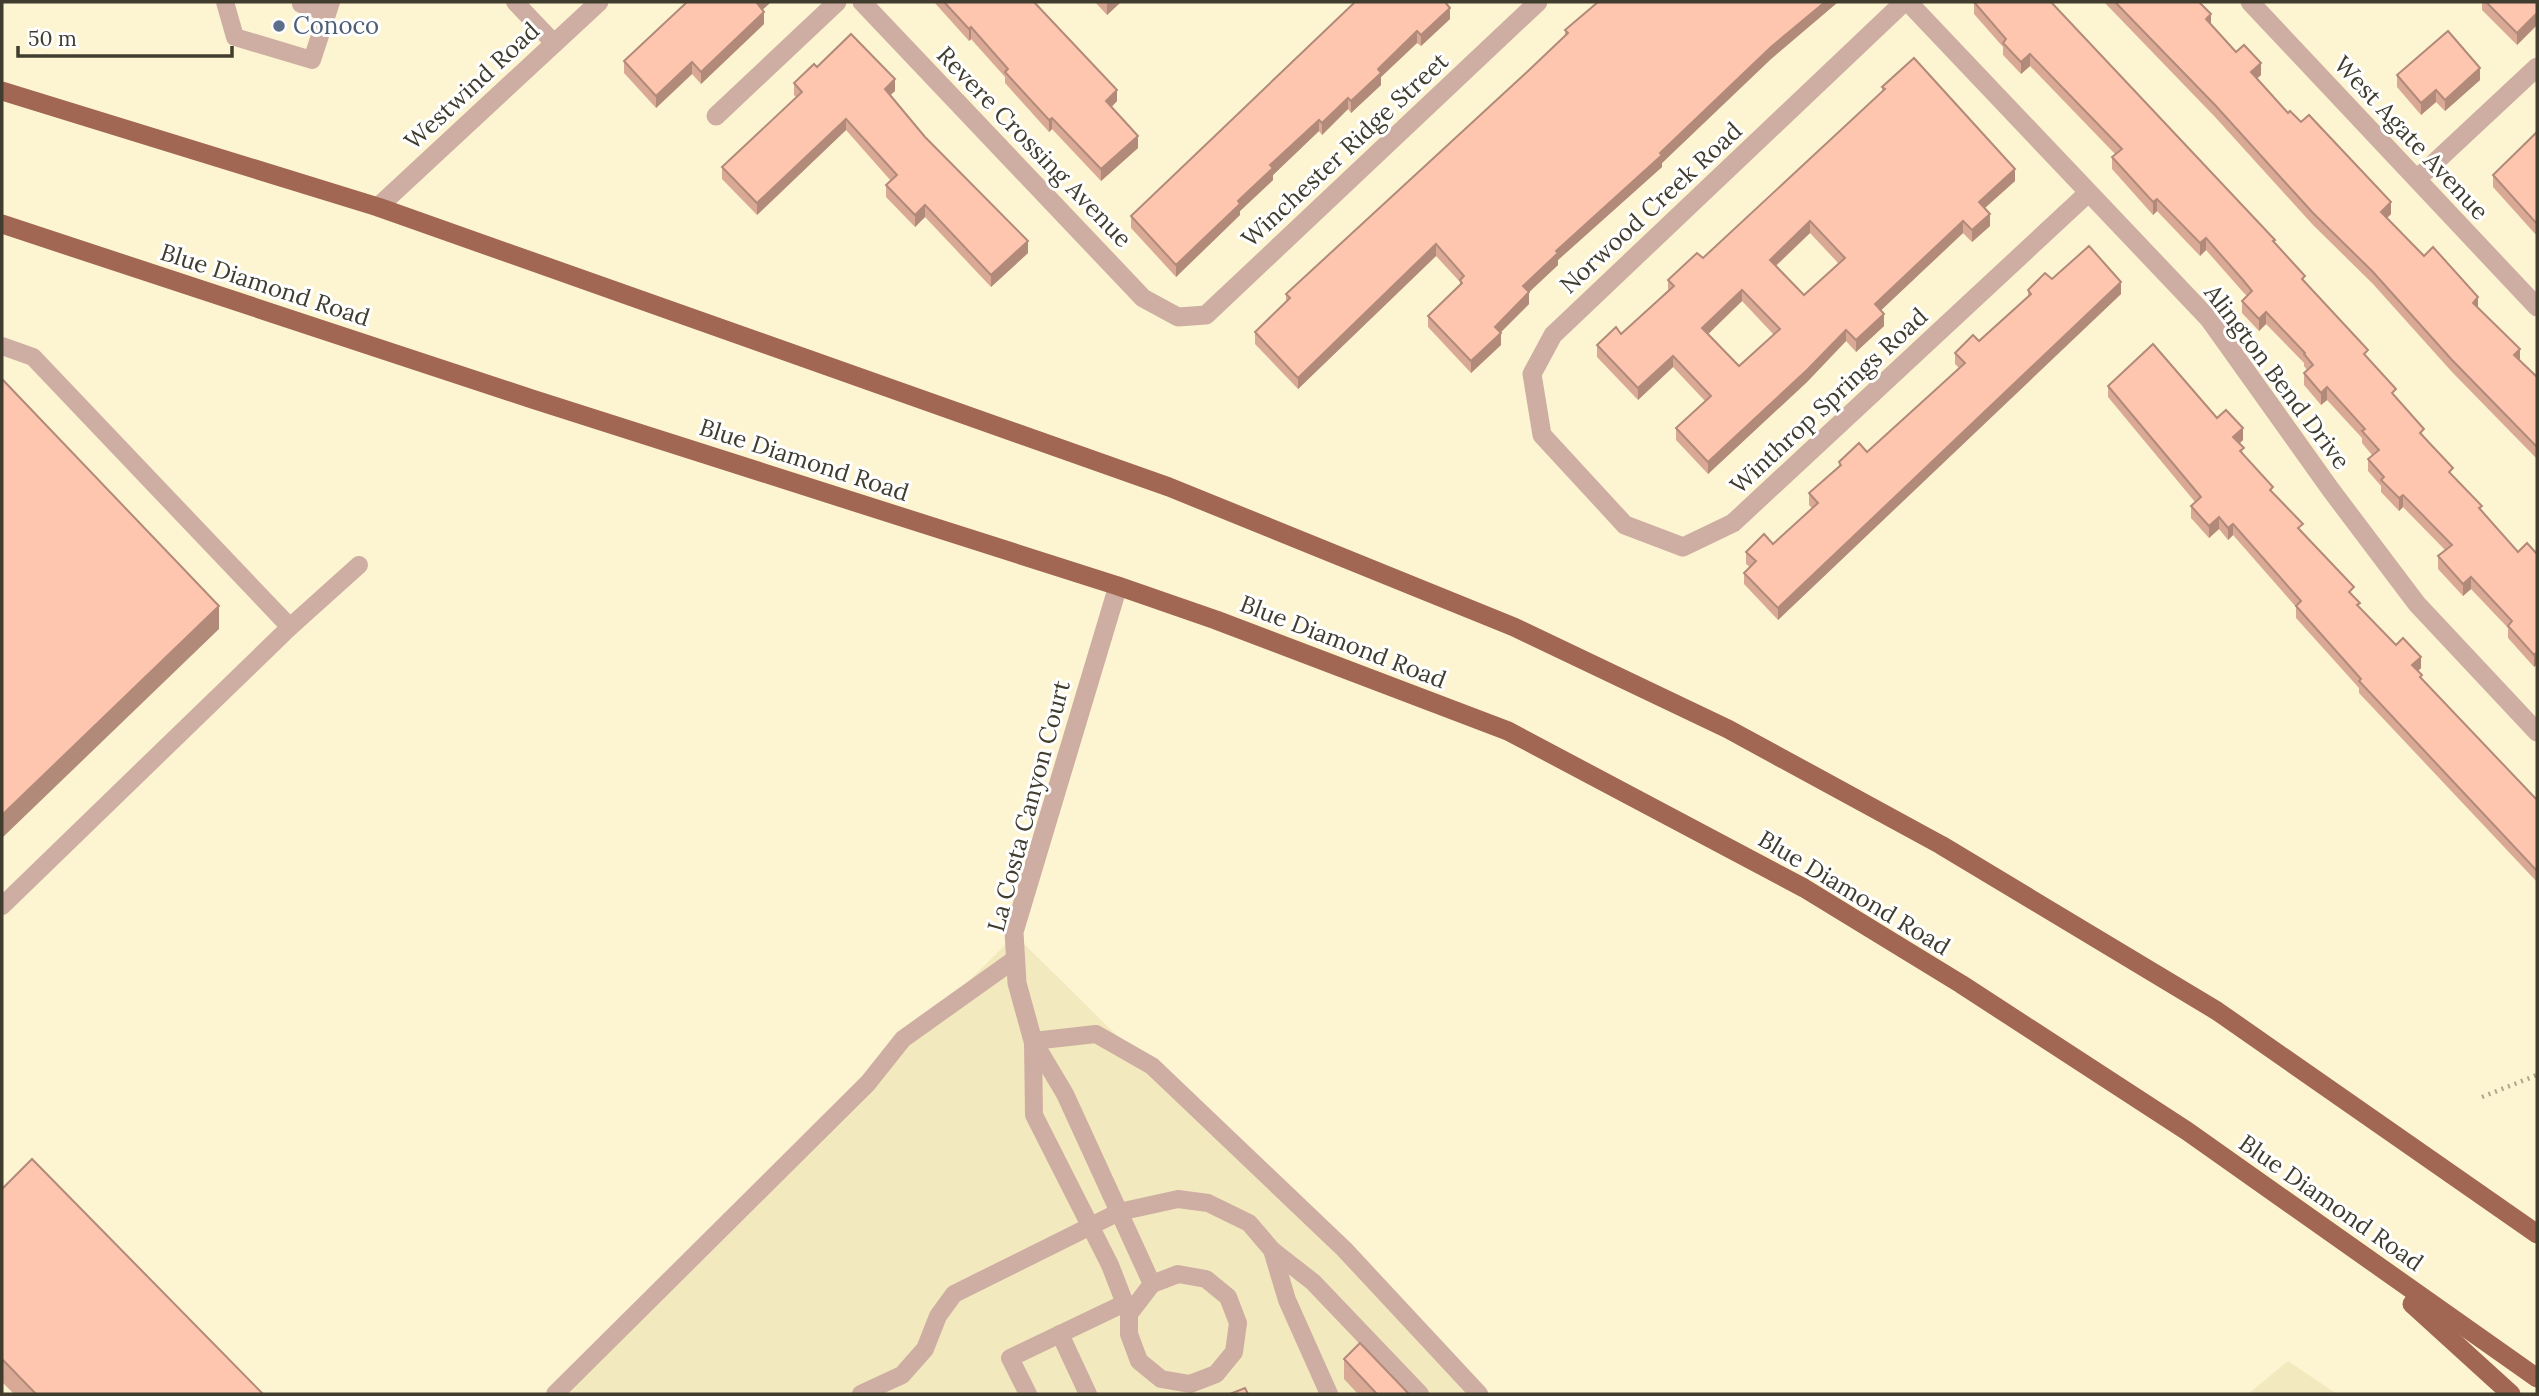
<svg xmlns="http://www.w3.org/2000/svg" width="2539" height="1396" font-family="Lora,serif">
<rect width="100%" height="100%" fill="#fdf5d2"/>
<!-- built -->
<g fill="#f2e9be">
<polygon points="1015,935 1481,1394 555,1394"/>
<polygon points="2288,1361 2337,1394 2248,1394"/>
</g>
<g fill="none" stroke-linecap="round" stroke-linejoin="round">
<!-- path -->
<polyline stroke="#aca68c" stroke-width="4.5" stroke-dasharray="2 5" stroke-linecap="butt" points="2482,1097 2537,1075"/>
<!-- service -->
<g stroke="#ceaea3" stroke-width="18">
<polyline points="225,2 235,37 312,60 331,2"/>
<polyline points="515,2 554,43"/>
<polyline points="301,4 327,13"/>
<polyline points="2,346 33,357 290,627 2,906"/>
<polyline points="290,627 359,565"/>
<polyline points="1033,1041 1034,1115 1110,1265 1129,1314 1129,1334 1139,1361 1161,1379 1190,1384 1216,1374 1234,1352 1238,1323 1228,1297 1206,1279 1178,1274 1152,1284 1129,1314"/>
<polyline points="1033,1041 1096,1034 1152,1066 1344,1249 1479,1394"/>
<polyline points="1034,1042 1065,1094 1152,1284"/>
<polyline points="1272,1250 1313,1282 1420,1394"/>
<polyline points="1060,1334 1088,1394"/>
<polyline points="555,1394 868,1083 903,1039 1015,959"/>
<polyline points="861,1394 902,1375 925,1349 938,1316 954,1294 1119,1212 1178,1199 1208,1203 1249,1223 1272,1250 1287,1300 1329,1394"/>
<polyline points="1028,1394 1010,1358 1125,1303"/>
</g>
<!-- minor -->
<g stroke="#ceaea3" stroke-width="19">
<polyline points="862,2 1143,298 1178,317 1206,315 1538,2"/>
<polyline points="1904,2 1553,335 1532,374 1542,435 1625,525 1683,547 1733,523 2088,193"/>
<polyline points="1908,2 2209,319 2331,490 2417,604 2537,732"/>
<polyline points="2250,2 2537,307"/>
<polyline points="716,116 837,2"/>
<polyline points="2417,179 2537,67"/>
<polyline points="378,207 599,2"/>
<polyline points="1033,1041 1017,983 1014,932 1118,586"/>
</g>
<!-- trunk -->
<g stroke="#a26752" stroke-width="19">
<polyline points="2,91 378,207 1169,487 1514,627 1728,729 1941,845 2217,1011 2537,1234"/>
<polyline points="2,224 532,399 1118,586 1216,620 1508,731 1804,888 1961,984 2187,1131 2537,1378"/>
<polyline points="2412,1304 2511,1394"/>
</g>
</g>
<!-- wall -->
<g fill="#daa996" fill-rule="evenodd">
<polygon points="687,2 771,2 762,10 764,24 701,84 692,74 656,108 624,73 624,61"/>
<polygon points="934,2 1034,2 1117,101 1111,107 1138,148 1101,181 1052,129 1049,132 1005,83 1005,77 971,39 969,41"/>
<polygon points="1095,2 1121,2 1107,15"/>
<polygon points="1355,2 1450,19 1421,46 1417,43 1381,77 1381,85 1351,113 1348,109 1322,135 1319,131 1273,175 1273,180 1240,211 1240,215 1176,277 1131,228 1131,216"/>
<polygon points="1598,2 1838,2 1771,59 1662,163 1662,167 1558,260 1558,265 1529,292 1529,304 1500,333 1501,345 1471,373 1428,327 1428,316 1460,285 1460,282 1436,256 1298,389 1255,344 1255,332 1286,302 1286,294 1527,72 1565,36 1565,30"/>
<polygon points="1971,2 2051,2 2275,244 2368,359 2453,476 2482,510 2518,552 2537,554 2537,664 2534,667 2508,638 2508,628 2471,589 2463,596 2438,569 2438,556 2445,550 2403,507 2399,511 2381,492 2381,486 2368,471 2368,459 2372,455 2362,443 2362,438 2327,400 2321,405 2304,385 2304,373 2307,370 2304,366 2304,363 2266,324 2259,331 2242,313 2242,301 2247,296 2243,292 2206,250 2200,256 2157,211 2153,215 2112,169 2112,157 2115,154 2030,66 2021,74 2003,55 2003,47 1974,14 1974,4"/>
<polygon points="2104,2 2199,2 2211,25 2236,52 2261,75 2257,78 2288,113 2391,214 2387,218 2478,308 2520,360 2537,377 2537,459 2452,372 2373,284 2313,225 2215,117"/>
<polygon points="2482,2 2537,2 2537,25 2517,45 2482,10"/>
<polygon points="817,67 895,91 890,95 925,137 1028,253 991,287 925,217 915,227 886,197 886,185 891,181 846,130 757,215 722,179 722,167 796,97 794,95 794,83"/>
<polygon points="2397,75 2480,80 2445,111 2436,102 2421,115 2397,87"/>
<path d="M1882 87 2015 181 1985 208 1990 226 1972 242 1963 233 1881 310 1884 326 1856 352 1846 341 1807 382 1708 474 1676 440V428L1705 401 1673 367 1638 400 1597 357V345L1621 334 1668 290V280L1703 258 1882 92ZM1810 233 1839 264 1804 295 1776 266ZM1742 301 1774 335 1739 366 1708 334Z"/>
<polygon points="2537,132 2537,236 2493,187 2493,175"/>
<polygon points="2052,279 2121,294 1778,620 1744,584 1744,573 1750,567 1746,564 1746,552 1773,544 1812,508 1809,505 1809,493 1839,467 1839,462 1867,452 1959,368 1955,364 1955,353 1979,341 2028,297 2028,290"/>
<polygon points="2108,386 2217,418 2243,440 2239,444 2244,455 2303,533 2354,596 2360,608 2396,645 2421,668 2418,671 2422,680 2537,800 2537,882 2359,693 2359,688 2296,618 2296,607 2233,535 2228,540 2219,529 2209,538 2191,518 2191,506 2195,502 2108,397"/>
<polygon points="2,1189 263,1394 14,1394 2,1382"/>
<polygon points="1344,1359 1409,1394 1358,1394 1344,1379"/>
</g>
<!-- shaded-wall -->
<g fill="#b28a7a">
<polygon points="758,2 771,2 757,15 757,3"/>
<polygon points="1107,2 1121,2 1107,15"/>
<polygon points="1825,2 1838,2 1771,59 1662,163 1662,167 1558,260 1558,265 1523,298 1523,286 1556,251 1660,153 1771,47"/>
<polygon points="1450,8 1450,19 1421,46 1421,35"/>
<polygon points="764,12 764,24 701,84 701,72"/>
<polygon points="2537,13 2537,25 2517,45 2517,33"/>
<polygon points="2211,14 2211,26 2206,19"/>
<polygon points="971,27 971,39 969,41 969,29"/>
<polygon points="1417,31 1417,43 1381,77 1381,85 1351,113 1351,101 1378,69"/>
<polygon points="2030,54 2030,66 2021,74 2021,62"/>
<polygon points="692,62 692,74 656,108 656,96"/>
<polygon points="2261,63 2261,75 2251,84 2251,72"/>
<polygon points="2480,68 2480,80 2445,111 2445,100"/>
<polygon points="895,79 895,91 885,100 885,89"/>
<polygon points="1117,90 1117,101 1106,113 1106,101"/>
<polygon points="2436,90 2436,102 2421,115 2421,103"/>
<polygon points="1348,98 1348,109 1322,135 1322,123"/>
<polygon points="1052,118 1052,129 1049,132 1049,120"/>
<polygon points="846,119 846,130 757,215 757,203"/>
<polygon points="1319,120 1319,131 1273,175 1273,180 1240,211 1240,215 1176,277 1176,265 1238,201 1270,165"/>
<polygon points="1138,136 1138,148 1101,181 1101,169"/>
<polygon points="2015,169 2015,181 1979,213 1979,202"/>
<polygon points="2157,199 2157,211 2153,215 2153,202"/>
<polygon points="2391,202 2391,214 2381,224 2381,212"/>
<polygon points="925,205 925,217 915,227 915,215"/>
<polygon points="1990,214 1990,226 1972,242 1972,230"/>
<polygon points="1810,221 1810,233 1770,271 1770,260"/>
<polygon points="1963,221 1963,233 1875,316 1875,304"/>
<polygon points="2206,238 2206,250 2200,256 2200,243"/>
<polygon points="1028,241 1028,253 991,287 991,275"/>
<polygon points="1436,244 1436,256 1298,389 1298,378"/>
<polygon points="2121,282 2121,294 1778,620 1778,608"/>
<polygon points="1742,290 1742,301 1702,340 1702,328"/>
<polygon points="1529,292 1529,304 1495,338 1495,327"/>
<polygon points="2478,297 2478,309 2473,303"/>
<polygon points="2266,312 2266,324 2259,331 2259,319"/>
<polygon points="1884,314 1884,326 1856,352 1856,340"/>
<polygon points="1846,330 1846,341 1807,382 1708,474 1708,462"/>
<polygon points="1501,333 1501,345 1471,373 1471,361"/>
<polygon points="2520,349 2520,361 2514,355"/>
<polygon points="1673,356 1673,367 1638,400 1638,388"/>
<polygon points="2327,387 2327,400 2321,405 2321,393"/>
<polygon points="2243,428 2243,440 2233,449 2233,437"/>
<polygon points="2403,495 2403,507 2399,511 2399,498"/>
<polygon points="2219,517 2219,529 2209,538 2209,526"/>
<polygon points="2233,524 2233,535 2228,540 2228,528"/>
<polygon points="2471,577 2471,589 2463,596 2463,584"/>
<polygon points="219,606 219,629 2,838 2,815"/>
<polygon points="2537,652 2537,664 2534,667 2534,655"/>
<polygon points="2421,657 2421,668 2412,677 2412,665"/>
</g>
<!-- building -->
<g fill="#fec5af" stroke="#b28a7a" stroke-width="2" fill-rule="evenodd">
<polygon points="687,2 758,2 757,3 764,12 701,72 692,62 656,96 624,61"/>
<polygon points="944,2 1034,2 1117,90 1106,101 1138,136 1101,169 1052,118 1049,120 1005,72 1008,69 971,27 969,29"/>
<polygon points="1355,2 1445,2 1450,8 1421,35 1417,31 1378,69 1381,73 1351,101 1348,98 1322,123 1319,120 1270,165 1273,168 1238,201 1240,204 1176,265 1131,216"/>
<polygon points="1598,2 1825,2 1771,47 1660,153 1662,155 1556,251 1558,253 1523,286 1529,292 1495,327 1501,333 1471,361 1428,316 1462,283 1460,280 1464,276 1436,244 1298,378 1255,332 1290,298 1286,294 1527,72 1568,33 1565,30"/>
<polygon points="1974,2 2051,2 2275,240 2273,241 2305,276 2302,279 2368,350 2364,354 2396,389 2392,393 2424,429 2420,433 2453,468 2449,472 2482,506 2479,508 2518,552 2527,543 2537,554 2537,652 2534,655 2508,626 2512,621 2471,577 2463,584 2438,556 2452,545 2403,495 2399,498 2381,480 2384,477 2368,459 2379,450 2362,431 2365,429 2327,387 2321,393 2304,373 2313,365 2304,354 2305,353 2266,312 2259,319 2242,301 2252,291 2243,280 2206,238 2200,243 2157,199 2153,202 2112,157 2122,149 2030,54 2021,62 2003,43 2006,39"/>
<polygon points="2115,2 2199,2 2211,14 2206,19 2236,52 2244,45 2261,63 2251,72 2288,113 2290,111 2301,122 2309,115 2391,202 2381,212 2424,256 2433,247 2478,297 2473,303 2520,349 2514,355 2537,377 2537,447 2452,360 2373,272 2313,213 2215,105"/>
<polygon points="2486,2 2537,2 2537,13 2517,33"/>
<polygon points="2448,31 2480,68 2445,100 2436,90 2421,103 2397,75"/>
<polygon points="851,34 895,79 885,89 925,137 1028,241 991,275 925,205 915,215 886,185 897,175 846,119 757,203 722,167 802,92 794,83 814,64 817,67"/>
<path d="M1914 58 2015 169 1979 202 1990 214 1972 230 1963 221 1875 304 1884 314 1856 340 1846 330 1807 370 1708 462 1676 428 1711 396 1673 356 1638 388 1597 345 1616 327 1621 334 1674 286 1668 280 1697 253 1703 258 1885 89 1882 87ZM1810 221 1845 258 1804 295 1770 260ZM1742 290 1780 329 1739 366 1702 328Z"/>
<polygon points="2537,132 2537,224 2493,175"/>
<polygon points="2089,246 2121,282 1778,608 1744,573 1756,561 1746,552 1764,534 1773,544 1818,503 1809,493 1841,465 1839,462 1859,443 1867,452 1965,363 1955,353 1973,335 1979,341 2031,294 2028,290 2045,273 2052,279"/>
<polygon points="2153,344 2217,418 2226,410 2243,428 2233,437 2244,448 2240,451 2273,487 2270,490 2303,524 2298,528 2354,587 2349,592 2360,603 2357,605 2396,645 2403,638 2421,657 2412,665 2422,675 2420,677 2537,800 2537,871 2359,681 2361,679 2296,606 2301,601 2233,524 2228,528 2219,517 2209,526 2191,506 2201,497 2108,386"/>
<polygon points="2,379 219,606 2,815"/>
<polygon points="32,1159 263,1394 36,1394 2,1359 2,1189"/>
<polygon points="1360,1343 1409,1394 1377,1394 1344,1359"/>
<polygon points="1245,1388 1248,1394 1230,1394"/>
</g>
<!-- markers -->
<circle fill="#5c6f8a" stroke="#fff" stroke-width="2.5" cx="279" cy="26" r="7"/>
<g text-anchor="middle" stroke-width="6" stroke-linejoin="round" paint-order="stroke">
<!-- service labels -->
<g font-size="24" fill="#4e5e75" stroke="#fff" text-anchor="start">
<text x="293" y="34">Conoco</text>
</g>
<!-- street labels -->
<g font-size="24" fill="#403d2f" stroke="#fff">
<text transform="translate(472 86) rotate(-43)" y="8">Westwind Road</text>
<text transform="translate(2411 138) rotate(47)" y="8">West Agate Avenue</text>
<text transform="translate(1034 147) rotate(46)" y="8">Revere Crossing Avenue</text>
<text transform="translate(1345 150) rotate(-43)" y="8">Winchester Ridge Street</text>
<text transform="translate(1651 208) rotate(-43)" y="8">Norwood Creek Road</text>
<text transform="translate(265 285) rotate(18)" y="8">Blue Diamond Road</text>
<text transform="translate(2277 377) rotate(53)" y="8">Alington Bend Drive</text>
<text transform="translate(1829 401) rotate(-43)" y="8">Winthrop Springs Road</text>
<text transform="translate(804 460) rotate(18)" y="8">Blue Diamond Road</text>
<text transform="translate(1343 642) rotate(21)" y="8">Blue Diamond Road</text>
<text transform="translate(1029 806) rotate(-75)" y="8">La Costa Canyon Court</text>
<text transform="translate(1854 893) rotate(31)" y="8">Blue Diamond Road</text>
<text transform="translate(2331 1203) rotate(35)" y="8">Blue Diamond Road</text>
</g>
</g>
<!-- border -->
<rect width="2539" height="1396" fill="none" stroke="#403d2f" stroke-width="7"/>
<!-- scale -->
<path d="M18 46v10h214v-10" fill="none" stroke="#403d2f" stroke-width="3.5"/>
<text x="28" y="46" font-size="21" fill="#403d2f" stroke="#ffffff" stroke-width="5" paint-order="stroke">50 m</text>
</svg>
